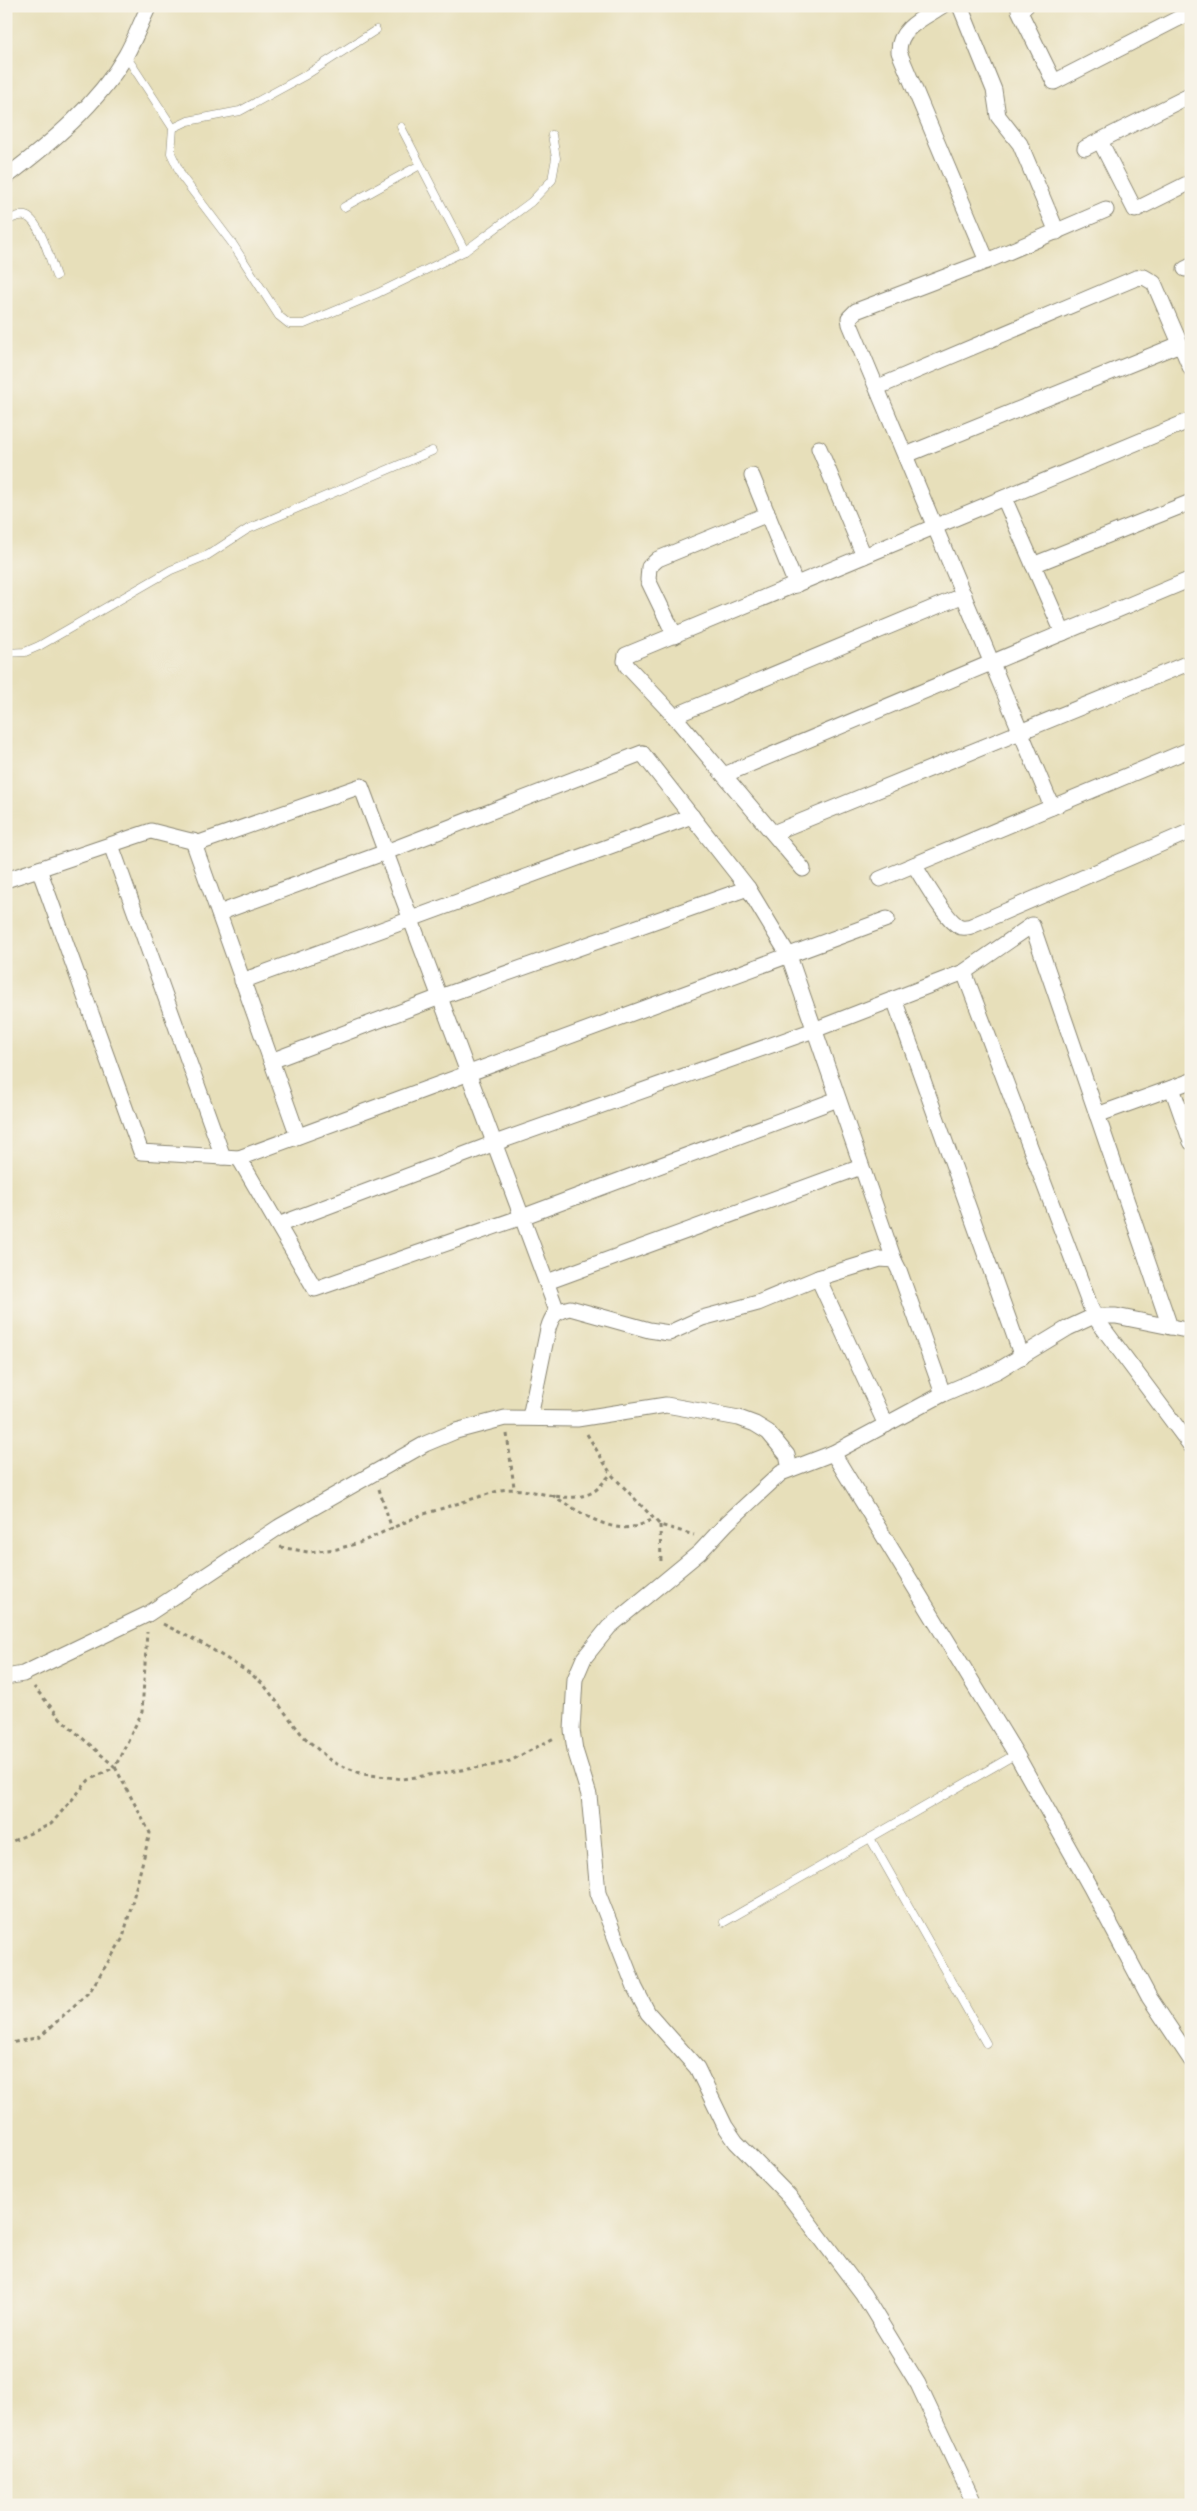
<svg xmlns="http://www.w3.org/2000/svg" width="1197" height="2511" font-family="Alegreya,serif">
<rect width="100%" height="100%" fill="#f7f3e8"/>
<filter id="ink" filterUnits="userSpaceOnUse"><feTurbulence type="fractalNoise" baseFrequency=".02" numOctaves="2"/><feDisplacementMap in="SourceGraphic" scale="10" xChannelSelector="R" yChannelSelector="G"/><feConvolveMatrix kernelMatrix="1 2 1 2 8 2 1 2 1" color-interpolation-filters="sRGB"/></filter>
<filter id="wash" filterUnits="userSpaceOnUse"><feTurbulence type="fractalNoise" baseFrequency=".0096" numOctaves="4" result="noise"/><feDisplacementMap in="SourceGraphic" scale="20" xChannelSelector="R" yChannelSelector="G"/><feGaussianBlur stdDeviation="1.12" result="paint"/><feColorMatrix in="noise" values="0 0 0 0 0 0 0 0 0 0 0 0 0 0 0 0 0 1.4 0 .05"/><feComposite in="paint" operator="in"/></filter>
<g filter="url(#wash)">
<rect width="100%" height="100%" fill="#e7dfba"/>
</g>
<g filter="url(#ink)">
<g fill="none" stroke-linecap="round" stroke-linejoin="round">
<defs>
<g id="lane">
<polyline points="126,56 173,128 171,153 182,177 232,243 279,316 289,324 304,324 378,293 465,251 531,202 552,180 556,158 552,135"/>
<polyline points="401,127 465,251"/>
<polyline points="173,128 188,121 240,111 306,75 376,30"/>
<polyline points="344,207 420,165"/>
<path d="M6 221C12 218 18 215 25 216 40 219 51 263 56 276"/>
<polyline points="6,653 25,652 39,646 171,570 208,555 248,529 432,451"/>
<polyline points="870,1838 986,2043"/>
<polyline points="724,1922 1016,1754"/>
</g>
<g id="street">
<path d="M942 6C924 18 898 28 899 52L987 261"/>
<polyline points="960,6 994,90 998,116 1020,144 1057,232"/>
<polyline points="1026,6 1019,10 1054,82 1191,12"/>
<polyline points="1100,141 1135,210 1191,182"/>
<polyline points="1085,148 1191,95"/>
<path d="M6 177C51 143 98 104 126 55 135 39 141 22 149 6"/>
<polyline points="1185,269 1191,266"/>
<polyline points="878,387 1136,278 1144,277 1154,283 1191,369"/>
<polyline points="819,448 864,556"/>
<polyline points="906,455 1180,344"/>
<polyline points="752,476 796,585"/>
<polyline points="1004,498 1063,633"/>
<polyline points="1033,565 1191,502"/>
<polyline points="675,636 648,580 649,567 658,559 768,514"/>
<polyline points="674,716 964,595"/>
<polyline points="724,775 1191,579"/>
<polyline points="1052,807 850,324 849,318 856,311 987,261 1106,210"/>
<polyline points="773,833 1191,662"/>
<polyline points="193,841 298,1136"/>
<polyline points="111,845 223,1157"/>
<path d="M914 865C923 878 947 923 961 927 966 928 972 926 976 924L1191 831"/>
<polyline points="39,869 141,1152 239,1158 887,919"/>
<polyline points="803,869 674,716 627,666 625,661 626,655 1191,420"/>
<polyline points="880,879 1191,749"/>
<polyline points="6,880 151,831 199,843 361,786 557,1311"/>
<polyline points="219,913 386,852 642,753 748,888 789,956 894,1260"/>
<polyline points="964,972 1094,1316 1191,1446"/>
<polyline points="242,981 692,816"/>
<polyline points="894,999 1022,1357"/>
<polyline points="271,1061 440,997 748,888"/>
<polyline points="1172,1088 1191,1142"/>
<polyline points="1097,1115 1191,1081"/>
<polyline points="239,1158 315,1289 522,1217 838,1099"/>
<polyline points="278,1225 495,1143 814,1030 964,972 1032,925 1170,1327"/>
<polyline points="818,1278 886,1425"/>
<polyline points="547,1282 861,1167"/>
<path d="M530 1417 548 1329C552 1315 556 1311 570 1308L649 1330 669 1333 702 1318 758 1303 818 1278 880 1259 894 1260 899 1270 943 1394"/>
<polyline points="833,1453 1016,1754 1090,1886 1149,1997 1191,2060"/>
<polyline points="6,1677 23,1674 148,1614 279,1527 425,1444 456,1431 505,1418 577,1419 666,1405 739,1418 755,1424 768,1432 787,1455 790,1469"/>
<polyline points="975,2505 918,2384 863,2294 789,2196 736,2142 725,2126 697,2068 648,2013 635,1988 598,1893 589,1795 575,1750 572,1730 575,1679 584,1658 609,1627 700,1552 727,1523 781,1473 833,1453 943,1394 997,1371 1068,1328 1094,1316 1116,1316 1191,1331"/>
</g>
</defs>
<!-- lane casing -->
<use href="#lane" stroke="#898572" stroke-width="9"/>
<!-- street casing -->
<use href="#street" stroke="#898572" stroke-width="17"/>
<!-- path -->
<g stroke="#898572" stroke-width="3" stroke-dasharray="4 4" stroke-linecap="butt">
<polyline points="507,1434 514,1487"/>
<polyline points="587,1434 611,1474 660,1525 694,1535"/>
<polyline points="379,1489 392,1529"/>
<path d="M552 1495C573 1508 606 1532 632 1527 639 1526 647 1522 654 1519"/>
<polyline points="660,1525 661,1562"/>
<path d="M280 1547 308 1552 337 1549 359 1543 421 1515 501 1490C530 1485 562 1506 591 1493 598 1490 605 1480 611 1474"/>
<polyline points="163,1624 205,1645 251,1674 264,1685 303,1736 332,1762 363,1774 403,1779 494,1765 510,1761 556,1737"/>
<polyline points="6,1844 51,1824 89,1780 115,1767 62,1720 34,1687"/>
<polyline points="6,2044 40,2037 90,1991 123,1938 150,1833 115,1767 142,1712 147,1632"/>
</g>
<!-- lane -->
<use href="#lane" stroke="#fff" stroke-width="8"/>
<!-- street -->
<use href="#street" stroke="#fff" stroke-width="15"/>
</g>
</g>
<!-- margin -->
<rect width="1197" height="2511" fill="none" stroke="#f7f3e8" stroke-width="25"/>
</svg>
